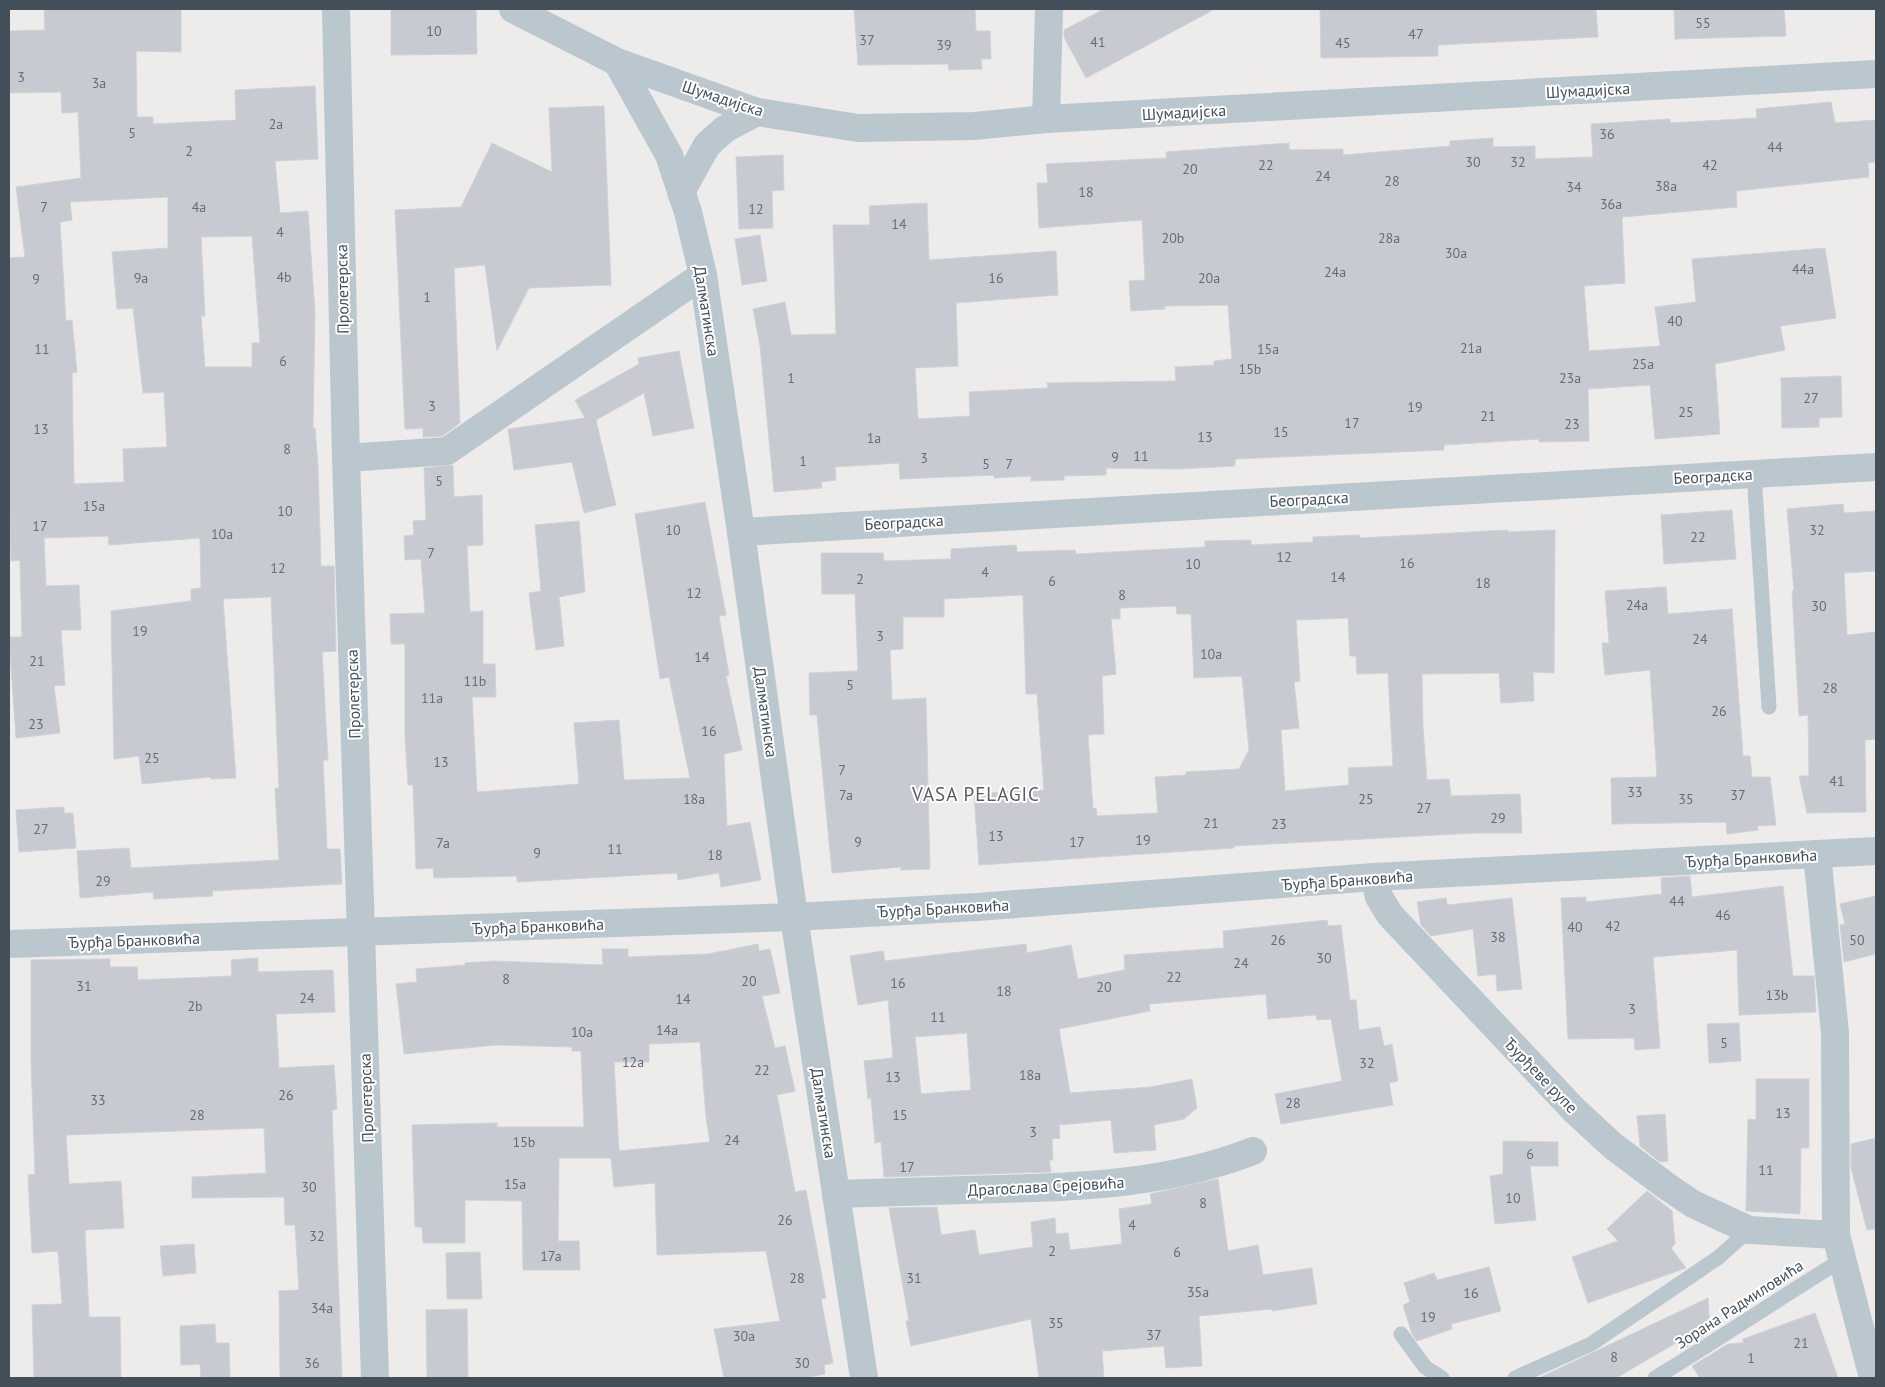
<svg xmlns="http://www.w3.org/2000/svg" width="1885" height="1387" font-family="'PT Sans',sans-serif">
<rect width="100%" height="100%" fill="#eeebeb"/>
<!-- building -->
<g fill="#c7cad1" stroke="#ced2d8" fill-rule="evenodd">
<path d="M44 9H181V52L136 51 137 117H153V124L236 120 235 90 315 86 318 159 275 161 280 213 308 211 315 313 313 428H315L318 466 321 566H334L336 651 322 652 328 760H323L326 823 327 849H340L342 884 212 891 213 896 154 899 153 892 80 898 77 851 129 848 131 868 279 860 275 788H279L271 597 223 599 236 778 211 779V777L142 784 139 756 114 759 111 611 191 601V589L201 588 200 538 109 545 108 536 44 538 46 586 79 585 81 630H61L65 685 54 686 60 733 16 738 9 637H22L20 560 11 561 9 496V258L25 257 16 187 81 178 78 112 62 113 61 92 9 93V31L45 30ZM168 197V248L112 252 117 309 133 308 143 393 164 392 167 447 123 449 124 482 74 484 72 373 77 372 72 320 66 321 60 222 72 220 70 202ZM252 236 260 343H252V367H205L201 316H205L201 237Z"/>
<polygon points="391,9 476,9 477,54 391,55"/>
<polygon points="854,9 975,9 976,31 990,31 991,59 981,59 982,69 949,70 948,64 858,65"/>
<polygon points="1104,9 1215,9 1086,78 1064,37 1064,30"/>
<polygon points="1320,9 1596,9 1598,37 1438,45 1438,56 1321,58"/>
<polygon points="1674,9 1784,9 1786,36 1675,39"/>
<polygon points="1831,102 1835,123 1876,120 1876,162 1868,163 1869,177 1736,191 1737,207 1622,217 1625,283 1584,286 1589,351 1660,346 1655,307 1696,302 1692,259 1825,248 1836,318 1780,326 1785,350 1715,364 1720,434 1655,439 1650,385 1588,389 1589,441 1539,442 1539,439 1444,445 1444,450 1235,459 1235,466 1178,469 1106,468 1106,475 1064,476 1064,480 1031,481 1031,476 994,478 994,475 900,479 899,463 835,467 836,480 821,482 822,488 774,492 760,346 753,309 785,302 791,335 836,334 833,225 870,225 869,206 927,203 929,260 1056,251 1058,295 956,303 958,366 915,368 918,419 970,416 969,392 1048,388 1047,383 1176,381 1175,367 1214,365 1214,361 1232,359 1228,305 1164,306 1165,309 1131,311 1129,281 1145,280 1142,220 1039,228 1037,183 1048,183 1046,164 1167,158 1166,152 1289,143 1289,150 1343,149 1343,155 1450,146 1450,141 1493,138 1493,147 1535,146 1535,159 1593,157 1591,124 1670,119 1670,123 1757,118 1756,109"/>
<polygon points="604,106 611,285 529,288 497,351 485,265 454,268 460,423 442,436 423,437 423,428 405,429 395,210 461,207 492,143 552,172 549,108"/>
<polygon points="783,155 784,190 772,191 773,228 739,229 736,157"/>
<polygon points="760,235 767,281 742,285 735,239"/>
<polygon points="679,351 694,428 653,436 644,393 596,420 616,505 584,513 572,462 514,470 508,429 585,418 575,400 639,364 638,358"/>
<polygon points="1841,376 1842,417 1819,418 1819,427 1782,428 1781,378"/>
<polygon points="453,465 454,497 482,495 483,545 467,546 470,612 483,611 483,664 495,664 496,697 472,697 477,792 579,784 574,723 619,720 624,780 690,778 669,677 660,679 635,514 705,502 726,615 719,616 729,675 726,676 742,750 724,754 727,826 750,822 761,880 721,887 719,873 678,880 677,873 517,882 517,876 434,878 433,868 416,869 413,785 408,785 405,736 405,644 391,644 390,614 425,613 421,559 405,560 404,536 414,535 413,521 426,520 424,468"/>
<polygon points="1843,504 1844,513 1876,511 1876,571 1844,573 1847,635 1876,632 1876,739 1865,740 1866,812 1807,813 1799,776 1809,776 1808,715 1799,716 1792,591 1794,591 1787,509"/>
<polygon points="1732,510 1736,559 1664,564 1661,515"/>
<polygon points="579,521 585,592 559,597 564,646 536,650 529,593 541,591 535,525"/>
<path d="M1508 530V532L1555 530 1554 673 1533 672 1534 701 1501 703 1499 673 1422 674 1423 728 1427 780 1449 779 1451 796 1520 794 1522 833H1475L1234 846V848L979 865 974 794 1044 790 1037 694H1026L1023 595 944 599V617H903V649L890 650 892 700 926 698 930 869 901 870V867L832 873 817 715H810L809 673 858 671 855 594H822L821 553H883L884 561 951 559V549L1016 545 1017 552 1075 550 1076 554 1205 547V541L1251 540V545L1313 542V537L1360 535V538ZM1176 606 1177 614H1191L1194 678 1242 676 1249 750 1239 769 1186 772V775L1155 777 1158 813 1097 816 1096 808 1093 809 1088 735 1104 734 1102 676 1116 674 1111 619H1120V608ZM1348 618 1350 656H1356L1357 674 1388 673 1393 766 1348 768 1349 785 1285 791 1281 730 1299 728 1294 682 1300 681 1296 620Z"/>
<polygon points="1666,587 1668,614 1732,609 1743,756 1750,756 1752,777 1770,777 1776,825 1757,826 1758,830 1727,834 1726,822 1612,824 1611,778 1657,777 1650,670 1605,675 1602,643 1609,643 1605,591"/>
<polygon points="64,807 64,813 73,813 76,848 19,852 16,810"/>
<polygon points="1690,876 1692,897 1783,886 1793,976 1814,976 1816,1012 1739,1015 1737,950 1653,957 1660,1048 1635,1050 1634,1038 1568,1039 1561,898 1586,897 1586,902 1662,894 1661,878"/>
<polygon points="1876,896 1876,954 1844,962 1840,925 1845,924 1840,904"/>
<polygon points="1446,898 1447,905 1512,898 1522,989 1497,991 1496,974 1478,976 1473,929 1431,936 1421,925 1417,902"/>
<path d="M1327 920 1328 926 1341 925 1350 1000H1356L1359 1030 1380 1027 1384 1046 1392 1044 1398 1081 1389 1083 1393 1105 1281 1124 1275 1094 1342 1081 1331 1019 1317 1020 1316 1015 1268 1019 1266 994 1149 1004 1150 1011 1059 1029 1070 1093 1151 1087 1192 1079 1197 1108 1184 1119 1154 1125 1156 1150 1114 1153 1111 1120 1059 1125 1060 1138 1052 1139 1053 1160H1049L1051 1172 884 1177 881 1142 875 1143 871 1098 868 1099 864 1061 893 1058 888 1000 858 1005 850 956 883 951 885 961 1026 944 1027 953 1071 945 1078 979 1125 970 1124 955 1224 948 1223 931ZM967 1033 971 1090 921 1094 915 1037Z"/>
<path d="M758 944 759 951 770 949 780 993 762 996 775 1048 785 1046 795 1091 777 1095 795 1192 806 1190 826 1298 821 1299 833 1363 824 1365 825 1374 804 1378H724L714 1329 780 1321 766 1251 657 1255 655 1183 614 1187 611 1158H559L558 1241H579L580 1270H523L522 1201 465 1200V1243H423L422 1227H415L412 1125 497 1123V1127H584L581 1051H572V1047L496 1045 404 1054 396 984 417 982 416 969 465 965V963L494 961 603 965 602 949H628V957L708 954ZM700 1042 706 1117 710 1142 619 1151 614 1062H649V1044Z"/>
<polygon points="258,958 258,972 333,970 335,1012 276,1014 279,1068 334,1065 337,1109 332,1110 342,1378 280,1378 279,1291 299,1290 295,1225 285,1225 284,1197 192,1198 192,1177 266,1173 264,1128 66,1135 69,1184 121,1181 124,1228 85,1230 89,1317 120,1317 121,1378 34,1378 32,1305 62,1304 58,1251 32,1253 28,1175 35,1174 31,1061 31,960 110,959 110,967 137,967 138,980 232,976 231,960"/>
<polygon points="1739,1023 1741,1061 1709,1063 1707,1024"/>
<polygon points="1756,1079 1809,1079 1809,1148 1801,1148 1800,1214 1746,1211 1748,1119 1756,1120"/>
<polygon points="1665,1114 1668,1161 1660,1162 1640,1146 1637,1116"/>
<polygon points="1876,1138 1876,1229 1867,1230 1851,1168 1851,1144"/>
<polygon points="1503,1141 1558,1142 1558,1166 1530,1166 1536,1220 1495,1224 1490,1176 1503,1174"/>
<polygon points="1218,1179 1228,1251 1258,1245 1263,1275 1312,1268 1317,1304 1272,1311 1272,1309 1199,1316 1202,1366 1166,1368 1164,1346 1102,1351 1104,1378 1039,1378 1031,1319 911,1346 906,1321 909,1321 889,1208 937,1207 941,1235 975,1230 979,1255 1033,1247 1031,1222 1055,1218 1056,1234 1068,1233 1070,1250 1122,1244 1119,1209 1152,1204 1150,1194"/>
<polygon points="1647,1191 1672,1211 1675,1244 1671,1248 1686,1268 1588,1303 1572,1257 1618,1241 1607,1229"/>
<polygon points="194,1244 196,1273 163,1276 160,1246"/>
<polygon points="480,1252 482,1299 447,1299 446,1253"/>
<polygon points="1489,1267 1501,1311 1451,1324 1452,1329 1417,1341 1412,1334 1403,1305 1410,1302 1404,1283 1434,1273 1437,1280"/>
<polygon points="1708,1298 1710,1332 1681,1351 1676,1343 1616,1378 1539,1378"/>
<polygon points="467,1309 468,1378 427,1378 426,1310"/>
<polygon points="1815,1313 1838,1378 1700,1378 1692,1366 1728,1344 1743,1343 1743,1339"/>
<polygon points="215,1324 216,1343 229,1343 230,1378 201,1378 200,1364 181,1365 180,1326"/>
</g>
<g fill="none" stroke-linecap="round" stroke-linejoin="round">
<!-- service -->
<g stroke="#bbc7cf" stroke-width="15">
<polyline points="1754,473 1769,707"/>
<polyline points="1401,1334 1425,1367 1442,1378"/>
<polyline points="1515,1378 1591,1344 1719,1257 1749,1230"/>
<path d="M1655 1378C1718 1340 1779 1298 1842 1260"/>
</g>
<!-- minor -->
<g stroke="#bbc7cf" stroke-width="28">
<polyline points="336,9 346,458 375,1378"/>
<polyline points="513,9 617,62 757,112 858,128 974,126 1046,119 1876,74"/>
<polyline points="617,62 669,155 688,212 703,275 741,532 794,917 864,1378"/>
<polyline points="1046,119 1049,9"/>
<polyline points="681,192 707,145 725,129 757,112"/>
<polyline points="346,458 447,451 703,275"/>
<polyline points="741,532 1876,467"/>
<polyline points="1374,877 1379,897 1390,915 1574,1110 1613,1146 1665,1185 1693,1204 1749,1230 1836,1235 1835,1033 1817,854"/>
<polyline points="9,944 794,917 977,907 1374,877 1876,851"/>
<path d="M836 1194C890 1192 945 1191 999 1189 1085 1187 1171 1183 1253 1151"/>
<polyline points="1836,1235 1873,1378"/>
</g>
</g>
<g text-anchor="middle" stroke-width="4" stroke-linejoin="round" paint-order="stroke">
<!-- number labels -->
<g font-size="14" fill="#646e78">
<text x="1703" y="28">55</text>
<text x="434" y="36">10</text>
<text x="1416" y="39">47</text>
<text x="867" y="45">37</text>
<text x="1098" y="47">41</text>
<text x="1343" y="48">45</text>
<text x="944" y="50">39</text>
<text x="21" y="82">3</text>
<text x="99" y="88">3a</text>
<text x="276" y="129">2a</text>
<text x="132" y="138">5</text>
<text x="1607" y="139">36</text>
<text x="1775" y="152">44</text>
<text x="189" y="156">2</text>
<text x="1473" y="167">30</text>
<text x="1518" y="167">32</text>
<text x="1266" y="170">22</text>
<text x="1710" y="170">42</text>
<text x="1190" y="174">20</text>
<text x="1323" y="181">24</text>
<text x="1392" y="186">28</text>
<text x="1666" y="191">38a</text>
<text x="1574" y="192">34</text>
<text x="1086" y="197">18</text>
<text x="1611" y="209">36a</text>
<text x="44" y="212">7</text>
<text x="199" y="212">4a</text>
<text x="756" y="214">12</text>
<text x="899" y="229">14</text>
<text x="280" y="237">4</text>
<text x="1173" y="243">20b</text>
<text x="1389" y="243">28a</text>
<text x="1456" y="258">30a</text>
<text x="1803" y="274">44a</text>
<text x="1335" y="277">24a</text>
<text x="284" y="282">4b</text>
<text x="141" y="283">9a</text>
<text x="996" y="283">16</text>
<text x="1209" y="283">20a</text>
<text x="36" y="284">9</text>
<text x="427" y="302">1</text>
<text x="1675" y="326">40</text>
<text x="1471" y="353">21a</text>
<text x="42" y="354">11</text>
<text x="1268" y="354">15a</text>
<text x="283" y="366">6</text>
<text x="1643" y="369">25a</text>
<text x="1250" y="374">15b</text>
<text x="791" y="383">1</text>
<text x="1570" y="383">23a</text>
<text x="1811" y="403">27</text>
<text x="432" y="411">3</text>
<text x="1415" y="412">19</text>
<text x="1686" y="417">25</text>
<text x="1488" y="421">21</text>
<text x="1352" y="428">17</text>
<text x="1572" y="429">23</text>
<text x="41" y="434">13</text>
<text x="1281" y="437">15</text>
<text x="1205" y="442">13</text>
<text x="874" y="443">1a</text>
<text x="287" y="454">8</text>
<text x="1141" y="461">11</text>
<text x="1115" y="462">9</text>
<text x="924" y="463">3</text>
<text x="803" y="466">1</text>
<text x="986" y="469">5</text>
<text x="1009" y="469">7</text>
<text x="439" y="486">5</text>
<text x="94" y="511">15a</text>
<text x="285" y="516">10</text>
<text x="40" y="531">17</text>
<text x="673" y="535">10</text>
<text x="1817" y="535">32</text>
<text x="222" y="539">10a</text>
<text x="1698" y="542">22</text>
<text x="431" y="558">7</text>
<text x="1284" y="562">12</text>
<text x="1407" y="568">16</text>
<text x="1193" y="569">10</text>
<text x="278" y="573">12</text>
<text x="985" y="577">4</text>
<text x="1338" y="582">14</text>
<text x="860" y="584">2</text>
<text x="1052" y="586">6</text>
<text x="1483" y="588">18</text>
<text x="694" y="598">12</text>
<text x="1122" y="600">8</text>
<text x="1637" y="610">24a</text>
<text x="1819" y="611">30</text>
<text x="140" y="636">19</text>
<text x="880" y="641">3</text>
<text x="1700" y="644">24</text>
<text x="1211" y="659">10a</text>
<text x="702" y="662">14</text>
<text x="37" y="666">21</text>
<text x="475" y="686">11b</text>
<text x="850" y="690">5</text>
<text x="1830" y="693">28</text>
<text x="432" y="703">11a</text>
<text x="1719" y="716">26</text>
<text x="36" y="729">23</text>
<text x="709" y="736">16</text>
<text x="152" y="763">25</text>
<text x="441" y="767">13</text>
<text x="842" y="775">7</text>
<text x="1837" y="786">41</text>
<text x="1635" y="797">33</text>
<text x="846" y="800">7a</text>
<text x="1738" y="800">37</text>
<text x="694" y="804">18a</text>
<text x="1366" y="804">25</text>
<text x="1686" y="804">35</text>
<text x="1424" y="813">27</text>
<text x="1498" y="823">29</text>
<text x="1211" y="828">21</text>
<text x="1279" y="829">23</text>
<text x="41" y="834">27</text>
<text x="996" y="841">13</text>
<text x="1143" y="845">19</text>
<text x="858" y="847">9</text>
<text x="1077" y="847">17</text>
<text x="443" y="848">7a</text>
<text x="615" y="854">11</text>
<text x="537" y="858">9</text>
<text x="715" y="860">18</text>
<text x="103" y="886">29</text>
<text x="1677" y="906">44</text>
<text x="1723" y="920">46</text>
<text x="1613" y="931">42</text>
<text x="1575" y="932">40</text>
<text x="1498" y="942">38</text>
<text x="1278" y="945">26</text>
<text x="1857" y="945">50</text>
<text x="1324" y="963">30</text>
<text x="1241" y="968">24</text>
<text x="1174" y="982">22</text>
<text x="506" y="984">8</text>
<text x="749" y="986">20</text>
<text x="898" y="988">16</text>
<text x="84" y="991">31</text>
<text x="1104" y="992">20</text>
<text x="1004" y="996">18</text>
<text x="1777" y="1000">13b</text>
<text x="307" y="1003">24</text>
<text x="683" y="1004">14</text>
<text x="195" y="1011">2b</text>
<text x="1632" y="1014">3</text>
<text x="938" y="1022">11</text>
<text x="667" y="1035">14a</text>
<text x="582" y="1037">10a</text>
<text x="1724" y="1048">5</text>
<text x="633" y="1067">12a</text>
<text x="1367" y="1068">32</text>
<text x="762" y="1075">22</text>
<text x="1030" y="1080">18a</text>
<text x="893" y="1082">13</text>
<text x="286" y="1100">26</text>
<text x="98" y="1105">33</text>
<text x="1293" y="1108">28</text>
<text x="1783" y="1118">13</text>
<text x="197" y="1120">28</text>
<text x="900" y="1120">15</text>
<text x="1033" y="1137">3</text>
<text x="732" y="1145">24</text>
<text x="524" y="1147">15b</text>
<text x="1530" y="1159">6</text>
<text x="907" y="1172">17</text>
<text x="1766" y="1175">11</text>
<text x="515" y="1189">15a</text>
<text x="309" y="1192">30</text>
<text x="1513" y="1203">10</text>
<text x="1203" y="1208">8</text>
<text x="785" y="1225">26</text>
<text x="1132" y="1230">4</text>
<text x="317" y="1241">32</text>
<text x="1052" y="1256">2</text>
<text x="1177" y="1257">6</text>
<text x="551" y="1261">17a</text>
<text x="797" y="1283">28</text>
<text x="914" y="1283">31</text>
<text x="1198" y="1297">35a</text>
<text x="1471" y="1298">16</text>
<text x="322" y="1313">34a</text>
<text x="1428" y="1322">19</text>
<text x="1056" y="1328">35</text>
<text x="1154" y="1340">37</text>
<text x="744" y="1341">30a</text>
<text x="1801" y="1348">21</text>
<text x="1614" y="1362">8</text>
<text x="1751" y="1363">1</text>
<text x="312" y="1368">36</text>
<text x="802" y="1368">30</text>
</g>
<!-- street labels -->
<g font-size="16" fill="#43505a" stroke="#fff">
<text transform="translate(1588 90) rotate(-3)" y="6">Шумадијска</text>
<text transform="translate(723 98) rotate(18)" y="6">Шумадијска</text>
<text transform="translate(1184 112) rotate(-3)" y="6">Шумадијска</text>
<text transform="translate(342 289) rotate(-91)" y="6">Пролетерска</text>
<text transform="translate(707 311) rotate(81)" y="6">Далматинска</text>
<text transform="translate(1713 476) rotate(-3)" y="6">Београдска</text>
<text transform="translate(1309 499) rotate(-3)" y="6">Београдска</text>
<text transform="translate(904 522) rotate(-3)" y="6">Београдска</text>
<text transform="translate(353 694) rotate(-92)" y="6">Пролетерска</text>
<text transform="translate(766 712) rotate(82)" y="6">Далматинска</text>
<text transform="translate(1751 858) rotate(-3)" y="6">Ђурђа Бранковића</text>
<text transform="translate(1347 880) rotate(-4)" y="6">Ђурђа Бранковића</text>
<text transform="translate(943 908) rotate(-3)" y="6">Ђурђа Бранковића</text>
<text transform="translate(538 926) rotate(-2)" y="6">Ђурђа Бранковића</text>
<text transform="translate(134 940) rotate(-2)" y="6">Ђурђа Бранковића</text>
<text transform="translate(1541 1075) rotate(46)" y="6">Ђурђеве рупе</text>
<text transform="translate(366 1098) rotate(-92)" y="6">Пролетерска</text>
<text transform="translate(824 1113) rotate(81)" y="6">Далматинска</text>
<text transform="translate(1046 1186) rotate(-3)" y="6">Драгослава Срејовића</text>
<text transform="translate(1739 1304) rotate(-33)" y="6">Зорана Радмиловића</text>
</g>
<!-- quarter labels -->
<g font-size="19" letter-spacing="1" fill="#585c61" stroke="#fff">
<text x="976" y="801">VASA PELAGIC</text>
</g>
</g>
<!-- border -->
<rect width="1885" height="1387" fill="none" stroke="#43505a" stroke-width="20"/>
</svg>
